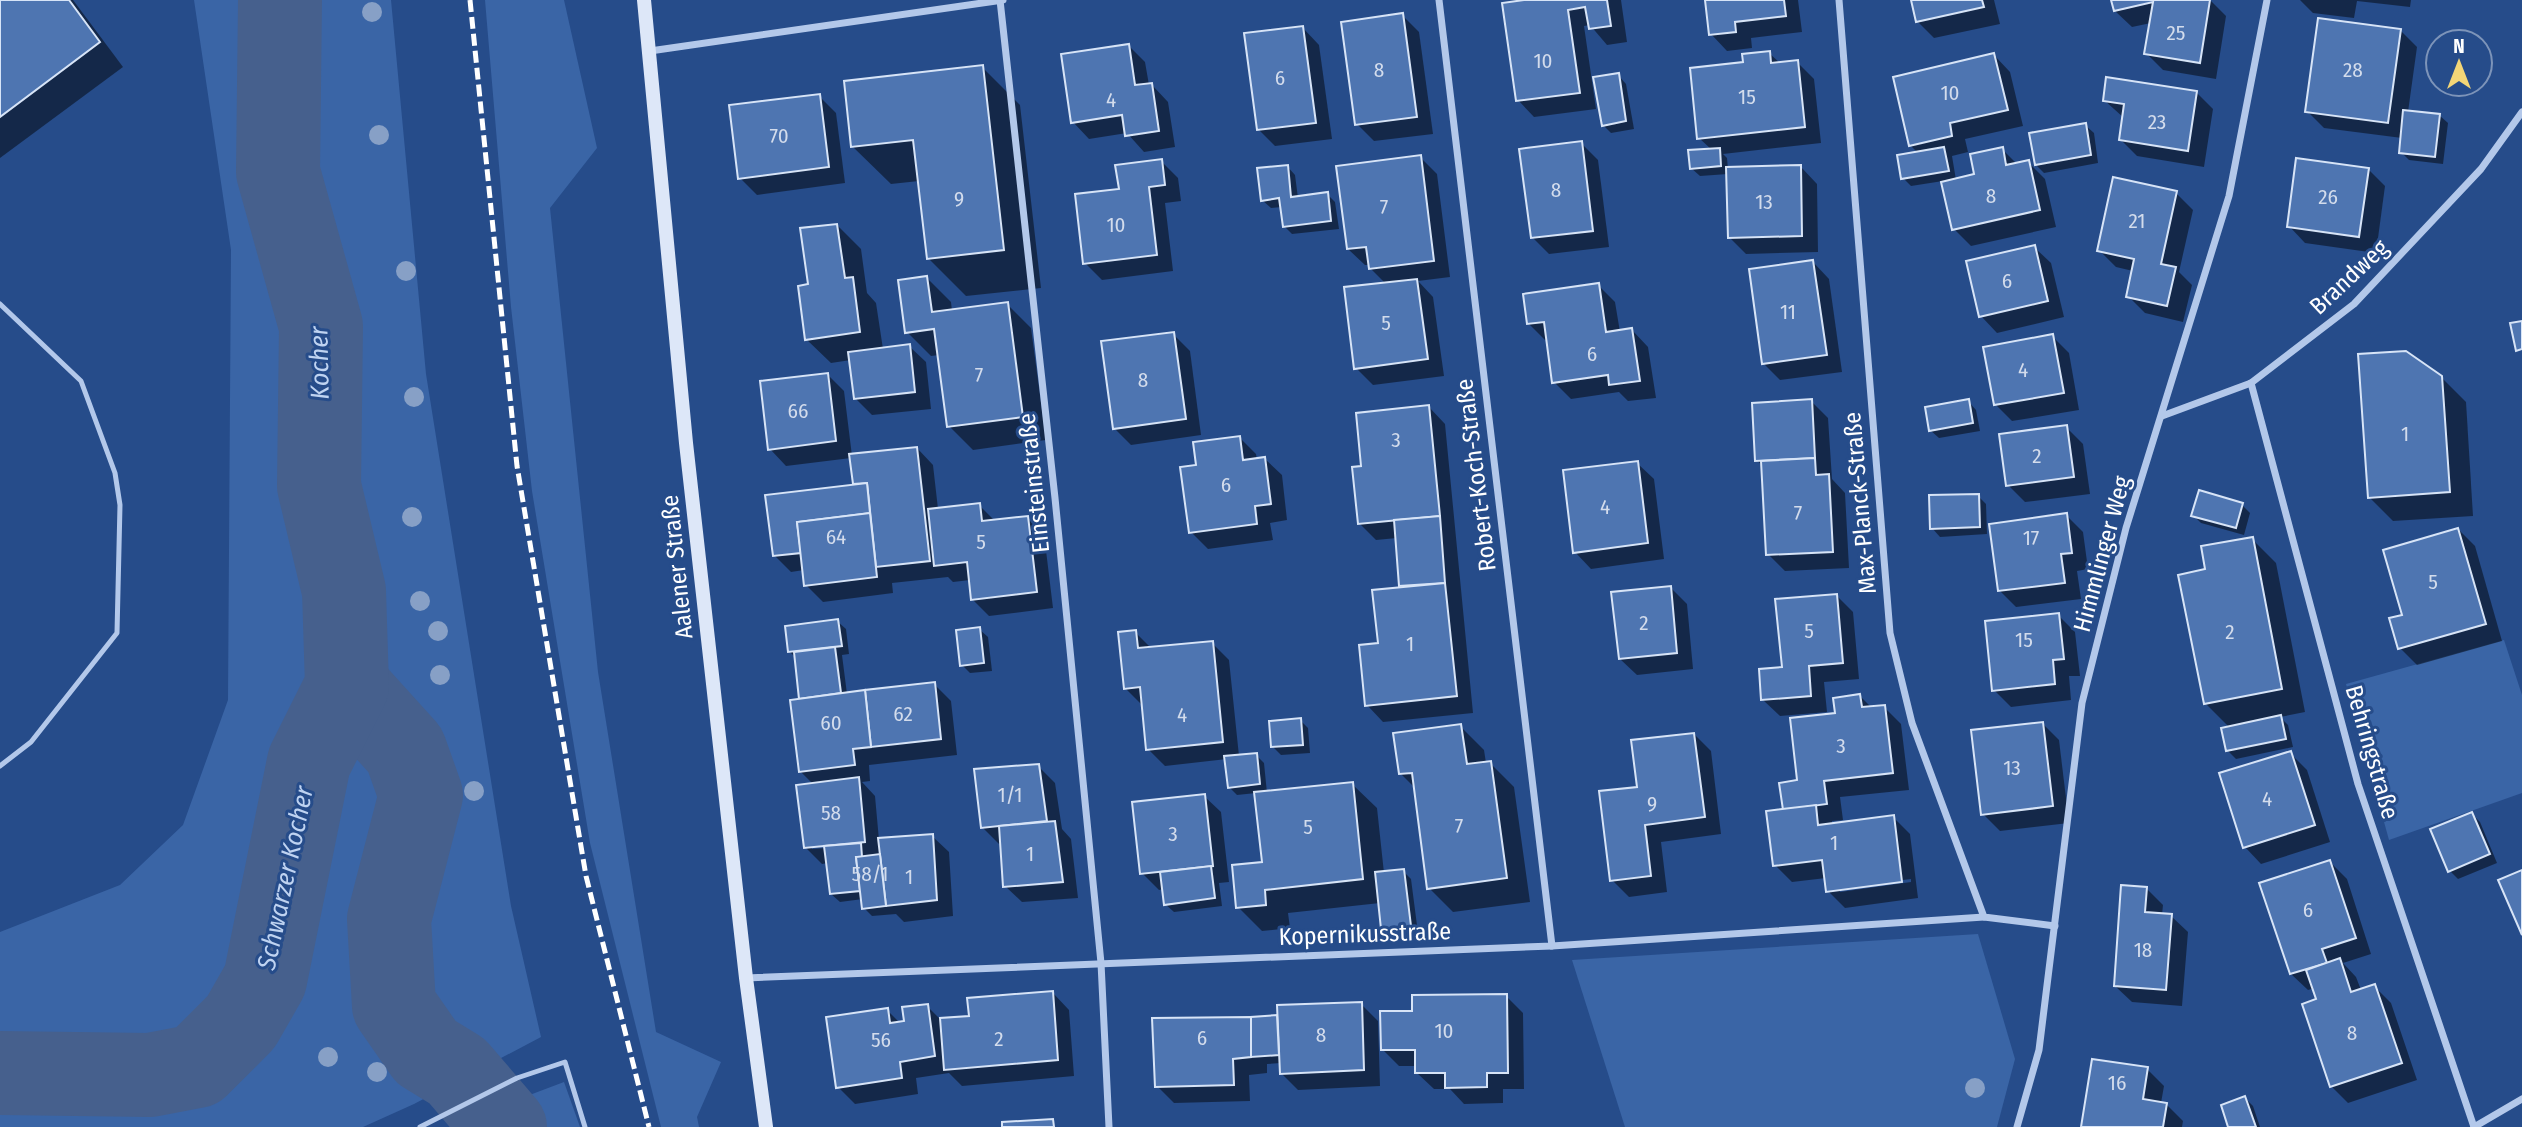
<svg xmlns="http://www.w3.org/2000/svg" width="2522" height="1127" font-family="'Fira Sans Condensed',sans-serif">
<rect width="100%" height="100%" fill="#264c8a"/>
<!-- green -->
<g fill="#3a65a6">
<polygon points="194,0 391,0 426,374 511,906 541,1037 414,1104 363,1127 0,1127 0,932 120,885 183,825 228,700 231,250"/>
<polygon points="485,0 564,0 597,148 550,208 598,672 656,1032 721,1062 697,1117 699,1127 661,1127 590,843 532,491 511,307"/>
<polygon points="2504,640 2522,695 2522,793 2389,840 2346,684"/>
<polygon points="1978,934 2015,1059 1997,1127 1625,1127 1572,960"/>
<polygon points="564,1082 580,1127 522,1127 511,1102"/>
</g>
<!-- shadow -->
<g fill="#0007" fill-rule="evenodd">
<polygon points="0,0 73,0 123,67 0,158"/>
<polygon points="1538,0 1621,0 1627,42 1607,45 1590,25 1584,26 1596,109 1534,117 1518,100"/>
<polygon points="1707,0 1798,0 1802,32 1751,38 1752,48 1727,51 1711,34"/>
<polygon points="1913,0 1994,0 2000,24 1934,38 1917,21"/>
<polygon points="2113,0 2210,0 2226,16 2216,79 2163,70 2146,53 2151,23 2132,27 2115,11"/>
<polygon points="2300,0 2411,0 2410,7 2357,1 2354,18 2313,13"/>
<polygon points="1402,15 1419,32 1433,134 1374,141 1357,124"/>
<polygon points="1303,28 1319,45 1332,139 1275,146 1258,129"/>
<polygon points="2400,30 2417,47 2408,112 2439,115 2448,123 2443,164 2409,160 2401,152 2402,138 2324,128 2307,111"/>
<polygon points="1128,45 1145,62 1149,85 1152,85 1168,102 1175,147 1144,152 1127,133 1089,139 1073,122"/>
<polygon points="1769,53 1781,64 1797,62 1814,79 1821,143 1723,154 1727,158 1728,169 1801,167 1817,184 1818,252 1746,254 1729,237 1728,174 1700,176 1691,168 1712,150 1699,138 1745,64"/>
<polygon points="1994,55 2010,72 2023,126 1965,139 1968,152 1952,156 1956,180 1977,175 2002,149 2017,164 2028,162 2045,179 2056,227 1971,246 1954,229 1943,181 1911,186 1903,178 1918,153 1910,145"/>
<polygon points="982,67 1020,105 1041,288 966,296 928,258 919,181 891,184 853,147"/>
<polygon points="1618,75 1626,84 1634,129 1611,133 1603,125"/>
<polygon points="2196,92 2213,109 2204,167 2137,156 2121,140 2124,118 2104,100"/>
<polygon points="819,96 836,113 845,183 757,195 740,178"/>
<polygon points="2085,125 2094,133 2098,163 2044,173 2036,165"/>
<polygon points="1581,143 1598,160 1609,247 1549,254 1533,238"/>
<polygon points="1420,157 1437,174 1450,277 1418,281 1433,297 1444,376 1373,385 1356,368 1386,284 1370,268 1370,265 1365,265 1348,249"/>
<polygon points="1161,161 1178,178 1181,201 1165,203 1173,271 1102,280 1085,263 1121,190"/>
<polygon points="1287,166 1295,175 1298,198 1327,194 1335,202 1339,229 1292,234 1284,226 1282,207 1271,208 1262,200"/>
<polygon points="2368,169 2385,186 2376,253 2305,243 2289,226"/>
<polygon points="2176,193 2193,210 2179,272 2192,285 2183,322 2145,313 2128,296 2133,271 2116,267 2099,250"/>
<polygon points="837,225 861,249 867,293 876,303 883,349 909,346 926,362 931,409 872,415 856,399 851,360 831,363 806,339 810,285"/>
<polygon points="2034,247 2051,263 2064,317 1997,333 1981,316"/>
<polygon points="1813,262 1829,279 1842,372 1780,380 1763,363"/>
<polygon points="927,278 951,302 952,311 1007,304 1031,328 1046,440 973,450 949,426 939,355 931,356 907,332"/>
<polygon points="1598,285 1615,302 1620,332 1632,330 1648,347 1656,398 1628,401 1619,392 1571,399 1554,382 1548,340 1545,340 1528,323"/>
<polygon points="1173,334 1190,351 1201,435 1131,445 1115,429"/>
<polygon points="2052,336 2069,353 2079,410 2012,421 1995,404"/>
<polygon points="828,375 844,391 852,456 917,448 933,465 938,509 979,505 995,521 1027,518 1044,534 1053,608 989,616 972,599 970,580 953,582 948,577 892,583 893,593 823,602 806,585 804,570 791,572 774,555 854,486 851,458 786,466 770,449"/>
<polygon points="2441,377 2466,402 2473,516 2393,521 2369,497"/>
<polygon points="1811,401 1828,418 1832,479 1845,493 1849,568 1785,571 1768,554 1763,467 1757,460"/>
<polygon points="1968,401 1976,410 1980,431 1939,438 1930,430"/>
<polygon points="1429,407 1445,424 1473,713 1383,722 1367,705 1380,645 1401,589 1397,538 1376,540 1359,523 1363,468"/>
<polygon points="2066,427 2083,444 2090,494 2025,502 2008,485"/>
<polygon points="1239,437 1256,454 1257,460 1265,459 1282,475 1287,520 1270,523 1273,540 1208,549 1191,532 1198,466"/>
<polygon points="1637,463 1654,479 1664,559 1591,569 1575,552"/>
<polygon points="1978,496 1986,504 1987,534 1940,537 1932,528"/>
<polygon points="2242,505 2250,513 2244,535 2201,523 2193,515"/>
<polygon points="2066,515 2083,532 2088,569 2077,571 2081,599 2016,607 1999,590"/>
<polygon points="2458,529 2475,546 2502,641 2417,665 2400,648 2404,616"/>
<polygon points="2252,539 2276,563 2305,712 2280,717 2288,725 2293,747 2236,759 2228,751 2230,728 2205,703 2207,571"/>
<polygon points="1670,587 1687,604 1693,669 1637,675 1620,659"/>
<polygon points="1836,595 1853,612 1859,679 1824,682 1827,712 1780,716 1763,700"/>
<polygon points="2058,615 2075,632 2080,676 2069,676 2071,700 2011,707 1994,690"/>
<path d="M837 621 846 629 849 654 842 655 847 694 934 684 951 701 957 755 869 765 870 781 862 782 875 796 879 840 932 836 949 852 953 916 904 922 896 914 872 916 864 908 863 899 840 902 831 894 828 863 822 864 805 847 814 785 800 771 801 700 796 658 790 652ZM826 844V848L812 849 811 846Z"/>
<polygon points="979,629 988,637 992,671 970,673 962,665"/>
<polygon points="1135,632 1152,649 1212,643 1229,660 1239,756 1256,755 1264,763 1267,793 1352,784 1377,808 1384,873 1403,871 1411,879 1418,933 1391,936 1383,928 1380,903 1288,913 1290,928 1262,931 1238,907 1264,864 1256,793 1237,795 1229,787 1227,759 1165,766 1148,749 1142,705 1125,688"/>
<path d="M1860 696 1872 708 1884 707 1901 724 1909 790 1840 797 1843 820 1832 821V825L1893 817 1910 834 1918 898 1845 908 1828 891 1826 878 1792 882 1775 865 1785 811 1799 782 1837 714ZM1911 879V882L1840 892V888Z"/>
<polygon points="1300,720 1308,728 1310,753 1281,755 1273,747"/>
<polygon points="2042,723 2059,740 2069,823 2000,831 1983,814"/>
<polygon points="1460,726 1484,750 1486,763 1490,763 1514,787 1530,902 1453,912 1429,888 1416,789 1400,773"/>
<polygon points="1694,734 1711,751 1721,834 1661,842 1667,892 1629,897 1612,880 1639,788"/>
<polygon points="2290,753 2307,770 2330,842 2261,864 2245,847"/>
<polygon points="1038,766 1055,783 1062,829 1071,839 1078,898 1022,902 1005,886 1002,843 999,844 982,827"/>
<polygon points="1204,796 1221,812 1229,882 1219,883 1222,906 1174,912 1165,904 1164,889 1159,890 1142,873"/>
<polygon points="2472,814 2480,822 2497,863 2458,879 2450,871"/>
<polygon points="2330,862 2347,879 2371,954 2343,963 2356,977 2361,990 2374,986 2391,1003 2417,1080 2348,1103 2331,1086 2319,1000 2315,988 2308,990 2291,974"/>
<polygon points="2146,888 2163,905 2162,915 2171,916 2188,932 2182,1006 2132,1002 2115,986"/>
<polygon points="1053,993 1069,1010 1074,1076 962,1086 949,1073 916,1078 918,1094 855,1104 838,1087 887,1010 900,1023 906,1022 927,1006 941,1020 971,1018"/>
<polygon points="1506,996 1523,1013 1524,1089 1503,1089 1503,1103 1464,1104 1450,1089 1434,1089 1417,1073 1417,1066 1399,1066 1381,1048 1414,1012"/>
<polygon points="1361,1004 1378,1021 1380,1086 1298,1090 1282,1074 1281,1063 1267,1064 1267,1073 1249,1075 1250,1101 1174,1103 1157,1086 1250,1019 1279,1017"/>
<polygon points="2147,1069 2164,1086 2161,1103 2166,1104 2183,1121 2182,1127 2082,1127"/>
<polygon points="2245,1098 2253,1106 2260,1127 2230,1127"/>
</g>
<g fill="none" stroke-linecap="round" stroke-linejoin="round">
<!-- river -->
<g stroke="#46608d" stroke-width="84">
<polyline points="347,686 405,750 421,795 389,919 394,1006 426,1052 457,1071 505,1127"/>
<polyline points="0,1073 150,1075 197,1066 241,1022 265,980 309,762 347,686 344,591 319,486 321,326 278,172 280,0"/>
</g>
</g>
<!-- building -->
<g fill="#4e75b1" stroke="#d7e4f7" stroke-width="2">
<polygon points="0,0 69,0 100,42 0,117"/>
<polygon points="1524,0 1607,0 1611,26 1589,29 1585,7 1568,10 1580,93 1516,101 1502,3"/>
<polygon points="1705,0 1784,0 1786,16 1735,22 1736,32 1709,35"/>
<polygon points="1911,0 1982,0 1984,7 1916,22"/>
<polygon points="2111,0 2210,0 2200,63 2144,54 2153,2 2114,11"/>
<polygon points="1403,13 1417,117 1355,125 1341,22"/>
<polygon points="2318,18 2401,29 2388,123 2305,112"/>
<polygon points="1303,26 1316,123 1257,130 1244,33"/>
<polygon points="1129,44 1135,85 1152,83 1159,131 1125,136 1122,115 1071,123 1061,54"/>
<polygon points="1770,51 1771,63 1798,60 1805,127 1697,139 1690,68 1743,62 1742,54"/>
<polygon points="1994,53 2008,110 1950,123 1952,136 1909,146 1893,77"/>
<polygon points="983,65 1004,250 927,259 913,140 851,147 844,81"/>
<polygon points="1619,73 1626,121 1602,126 1593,77"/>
<polygon points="2106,77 2197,91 2188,151 2119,140 2124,104 2103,101"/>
<polygon points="820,94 829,167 738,179 729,105"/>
<polygon points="2403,110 2440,114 2435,157 2399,153"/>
<polygon points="2086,123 2091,155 2035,165 2029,133"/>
<polygon points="1582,141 1593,231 1531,238 1519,149"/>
<polygon points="1944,147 1949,171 1901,179 1897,155"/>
<polygon points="2003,147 2006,165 2029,160 2040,210 1952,230 1941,182 1974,174 1970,154"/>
<polygon points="1720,148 1721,166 1690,169 1688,150"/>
<polygon points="1421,155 1434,261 1369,269 1366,247 1347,249 1336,166"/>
<polygon points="2296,158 2369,168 2359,237 2287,227"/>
<polygon points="1162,159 1165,185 1149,187 1157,255 1083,264 1075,194 1119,189 1115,165"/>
<polygon points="1288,165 1291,197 1328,192 1331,221 1283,227 1279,198 1261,201 1257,168"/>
<polygon points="1801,165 1802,236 1728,238 1726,167"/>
<polygon points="2113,177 2177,191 2161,264 2176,267 2167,306 2126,297 2134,259 2097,251"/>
<polygon points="837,224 845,278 853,277 860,332 805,340 798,286 808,284 800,228"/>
<polygon points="2035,245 2048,301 1979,317 1966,261"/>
<polygon points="1813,260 1827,355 1762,364 1749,269"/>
<polygon points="927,276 932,312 1008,302 1023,417 947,427 934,329 905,333 898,280"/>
<polygon points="1417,279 1428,359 1354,369 1344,287"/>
<polygon points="1599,283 1606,332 1632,328 1640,381 1609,385 1608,375 1552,383 1544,322 1527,324 1523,294"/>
<polygon points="2522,321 2522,349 2516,351 2510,323"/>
<polygon points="1174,332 1186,419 1113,429 1101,341"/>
<polygon points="2053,334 2064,393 1994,405 1983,347"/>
<polygon points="910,344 915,392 854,399 848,352"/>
<polygon points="2406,351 2442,376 2450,492 2368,498 2358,354"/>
<polygon points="828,373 836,441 768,450 760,381"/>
<polygon points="1812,399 1815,458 1755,461 1752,403"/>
<polygon points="1969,399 1973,423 1929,431 1925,407"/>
<polygon points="1429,405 1440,516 1358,524 1352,467 1361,466 1356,413"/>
<polygon points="2067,425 2074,477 2006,486 1999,434"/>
<polygon points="1240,436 1243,460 1265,457 1271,504 1255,506 1257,524 1189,533 1180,467 1196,465 1193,442"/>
<polygon points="917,447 930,561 876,567 867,483 853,484 849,454"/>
<polygon points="1815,458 1816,475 1829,474 1833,552 1766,555 1761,461"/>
<polygon points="1638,461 1648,543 1573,553 1563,470"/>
<polygon points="867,483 870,513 797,522 801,553 773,556 765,495"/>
<polygon points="2199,490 2243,503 2236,528 2191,516"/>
<polygon points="1979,494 1980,527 1930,529 1929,495"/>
<polygon points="980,503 982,521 1028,516 1037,592 971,600 967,562 934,566 928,509"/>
<polygon points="870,513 877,577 804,586 797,522"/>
<polygon points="2067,513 2072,553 2061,554 2065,583 1998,591 1989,524"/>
<polygon points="1440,516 1445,583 1399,586 1394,520"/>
<polygon points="2458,528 2486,624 2398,649 2389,618 2402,615 2383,550"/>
<polygon points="2253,537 2282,689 2204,704 2178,575 2205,569 2201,546"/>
<polygon points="1445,583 1457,696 1365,706 1359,645 1378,643 1372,590"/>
<polygon points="1671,586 1677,653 1619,659 1611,592"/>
<polygon points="1837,594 1843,663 1809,666 1811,696 1761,700 1759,669 1782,667 1775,599"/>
<polygon points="2059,613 2064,659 2053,660 2055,684 1992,691 1985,621"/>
<polygon points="838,619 842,646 788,652 785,626"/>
<polygon points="980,627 984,663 960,666 956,630"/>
<polygon points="1136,630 1138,648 1213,641 1223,742 1146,750 1140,687 1124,689 1118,632"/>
<polygon points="835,647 841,693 799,699 794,652"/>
<polygon points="935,682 941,739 871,747 865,690"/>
<polygon points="865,690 871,747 853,749 855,765 799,772 790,700"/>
<polygon points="1860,694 1862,707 1885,705 1893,773 1824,781 1827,804 1783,810 1779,783 1797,780 1790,718 1835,713 1833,698"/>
<polygon points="2281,715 2286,739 2226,751 2221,728"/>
<polygon points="1301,718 1303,745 1271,747 1269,721"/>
<polygon points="2043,722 2053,806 1981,815 1971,730"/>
<polygon points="1461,724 1467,764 1491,761 1507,878 1427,889 1412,773 1399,774 1393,733"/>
<polygon points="1694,733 1705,817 1645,825 1651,876 1610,881 1599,791 1637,787 1631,740"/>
<polygon points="2291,751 2315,825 2243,848 2219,773"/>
<polygon points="1257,753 1260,784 1228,788 1224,756"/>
<polygon points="1039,764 1047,821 981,828 974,769"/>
<polygon points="859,777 865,842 804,848 796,785"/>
<polygon points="1353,782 1363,879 1265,890 1266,905 1236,908 1232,865 1262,862 1254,792"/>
<polygon points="1205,794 1213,866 1140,874 1132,802"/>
<polygon points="1816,805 1818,825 1894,815 1902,882 1826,892 1822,860 1773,866 1766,811"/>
<polygon points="2472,812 2490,854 2448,872 2430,829"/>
<polygon points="1055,821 1063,882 1003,887 999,826"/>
<polygon points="933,834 937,900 886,906 878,838"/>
<polygon points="861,843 862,857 856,857 860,891 830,894 824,846"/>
<polygon points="880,854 886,906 862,909 856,857"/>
<polygon points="2330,860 2356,938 2322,949 2327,963 2290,974 2259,883"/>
<polygon points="1211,866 1215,898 1164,905 1160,872"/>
<polygon points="1404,869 1411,926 1381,929 1375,872"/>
<polygon points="2522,870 2522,935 2498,880"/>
<polygon points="2121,885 2147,887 2145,912 2172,914 2166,990 2114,986"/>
<polygon points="2340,958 2351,992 2375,984 2402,1063 2330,1087 2302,1004 2316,999 2306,970"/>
<polygon points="1053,991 1058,1060 944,1070 940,1018 969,1016 967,998"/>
<polygon points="1507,994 1508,1073 1487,1073 1487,1087 1445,1088 1445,1073 1415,1073 1415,1050 1381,1050 1380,1011 1412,1011 1412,995"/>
<polygon points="1362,1002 1364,1070 1280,1074 1277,1005"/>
<polygon points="928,1004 935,1056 900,1062 902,1078 836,1088 826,1017 888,1008 890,1023 904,1021 902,1007"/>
<polygon points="1277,1015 1279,1055 1251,1057 1251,1017"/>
<polygon points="1251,1017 1251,1057 1233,1059 1234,1085 1155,1087 1152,1018"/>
<polygon points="2092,1059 2148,1067 2143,1099 2167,1103 2163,1127 2081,1127"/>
<polygon points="2245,1096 2256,1127 2228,1127 2221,1105"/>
<polygon points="1053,1119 1054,1127 1002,1127 1002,1122"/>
</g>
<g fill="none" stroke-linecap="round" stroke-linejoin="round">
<!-- lane -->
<g stroke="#b3c8ea" stroke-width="5">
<polyline points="0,304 81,381 115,473 120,505 117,633 31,742 0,766"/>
<polyline points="420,1127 517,1078 565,1062 585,1127"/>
</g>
<!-- street -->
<g stroke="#b3c8ea" stroke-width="7">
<polyline points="1000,0 1055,498 1101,963 1109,1127"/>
<polyline points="1439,0 1552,946"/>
<polyline points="1839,0 1890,633 1912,723 1984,917 2055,926"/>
<polyline points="650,51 1003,0"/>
<polyline points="2251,383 2358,784 2474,1127"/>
<polyline points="2162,416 2251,383 2354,304 2481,169 2522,112"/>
<polyline points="746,978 1552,946 1984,917"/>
<polyline points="2017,1127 2039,1050 2082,703 2126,528 2229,196 2267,0"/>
<polyline points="2474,1127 2522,1099"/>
</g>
<!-- secondary -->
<polyline stroke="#dde7f8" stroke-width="14" points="644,0 686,443 746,978 766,1127"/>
<!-- rail -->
<polyline stroke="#fff" stroke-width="5" stroke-dasharray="12 5" stroke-linecap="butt" points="470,0 517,466 586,876 649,1127"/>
</g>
<!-- trees -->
<g fill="#87a0c6">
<circle cx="372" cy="12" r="10"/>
<circle cx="379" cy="135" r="10"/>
<circle cx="406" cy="271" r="10"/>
<circle cx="414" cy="397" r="10"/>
<circle cx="412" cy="517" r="10"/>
<circle cx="420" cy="601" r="10"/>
<circle cx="438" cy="631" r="10"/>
<circle cx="440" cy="675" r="10"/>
<circle cx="474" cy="791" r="10"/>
<circle cx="328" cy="1057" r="10"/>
<circle cx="377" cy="1072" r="10"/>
<circle cx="1975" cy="1088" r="10"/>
</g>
<g text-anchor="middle" stroke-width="6" stroke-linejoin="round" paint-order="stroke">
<!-- number labels -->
<g font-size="21" fill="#d3dcec">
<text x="2176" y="40">25</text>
<text x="1543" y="68">10</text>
<text x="1379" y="77">8</text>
<text x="2353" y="77">28</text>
<text x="1280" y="85">6</text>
<text x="1950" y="100">10</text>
<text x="1747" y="104">15</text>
<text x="1111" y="107">4</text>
<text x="2157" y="129">23</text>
<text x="779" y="143">70</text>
<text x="1556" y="197">8</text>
<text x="1991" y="203">8</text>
<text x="2328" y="204">26</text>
<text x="959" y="206">9</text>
<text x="1764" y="209">13</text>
<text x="1384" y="214">7</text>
<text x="2137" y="228">21</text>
<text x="1116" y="232">10</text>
<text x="2007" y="288">6</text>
<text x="1788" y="319">11</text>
<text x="1386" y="330">5</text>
<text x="1592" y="361">6</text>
<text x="2023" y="377">4</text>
<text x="979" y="382">7</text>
<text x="1143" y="387">8</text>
<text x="798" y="418">66</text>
<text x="2405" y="441">1</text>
<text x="1396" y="447">3</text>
<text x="2037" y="463">2</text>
<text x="1226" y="492">6</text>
<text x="1605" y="514">4</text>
<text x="1798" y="520">7</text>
<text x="836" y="544">64</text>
<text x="2031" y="545">17</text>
<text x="981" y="549">5</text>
<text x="2433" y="589">5</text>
<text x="1644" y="630">2</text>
<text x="1809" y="638">5</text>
<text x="2230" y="639">2</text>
<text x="2024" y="647">15</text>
<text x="1410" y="651">1</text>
<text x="903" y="721">62</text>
<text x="1182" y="722">4</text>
<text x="831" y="730">60</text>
<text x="1841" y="753">3</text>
<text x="2012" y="775">13</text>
<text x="1010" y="802">1/1</text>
<text x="2267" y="806">4</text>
<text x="1652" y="811">9</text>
<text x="831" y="820">58</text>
<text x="1459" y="833">7</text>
<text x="1308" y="834">5</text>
<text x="1173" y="841">3</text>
<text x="1834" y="850">1</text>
<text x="1030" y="861">1</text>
<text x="870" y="881">58/1</text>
<text x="909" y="884">1</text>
<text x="2308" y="917">6</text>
<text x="2143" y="957">18</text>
<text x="1444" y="1038">10</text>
<text x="2352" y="1040">8</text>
<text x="1321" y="1042">8</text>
<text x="1202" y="1045">6</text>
<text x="999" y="1046">2</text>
<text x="881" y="1047">56</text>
<text x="2117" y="1090">16</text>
</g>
<!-- street labels -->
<g font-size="24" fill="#fff" stroke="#264c8a">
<text transform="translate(2349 277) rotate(-43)" y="8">Brandweg</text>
<text transform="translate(1476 475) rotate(-97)" y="8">Robert-Koch-Straße</text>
<text transform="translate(1034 483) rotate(-96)" y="8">Einsteinstraße</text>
<text transform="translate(1860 503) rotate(-95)" y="8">Max-Planck-Straße</text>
<text transform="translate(2102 554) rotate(-75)" y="8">Himmlinger Weg</text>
<text transform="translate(677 567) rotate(-96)" y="8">Aalener Straße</text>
<text transform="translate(2372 752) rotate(74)" y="8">Behringstraße</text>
<text transform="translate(1365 934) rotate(-2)" y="8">Kopernikusstraße</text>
</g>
<!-- water labels -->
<g font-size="26" font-style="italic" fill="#bfd3f1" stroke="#264c8a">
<text transform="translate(319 363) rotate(-91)" y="9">Kocher</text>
<text transform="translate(285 878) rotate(-78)" y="9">Schwarzer Kocher</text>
</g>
</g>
<!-- north arrow -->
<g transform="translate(2459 63)"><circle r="33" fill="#264c8a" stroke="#7d94b9" stroke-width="2"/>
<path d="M0-5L12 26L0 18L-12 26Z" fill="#f3d677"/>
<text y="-10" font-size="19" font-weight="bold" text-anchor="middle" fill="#ffffff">N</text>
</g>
</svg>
